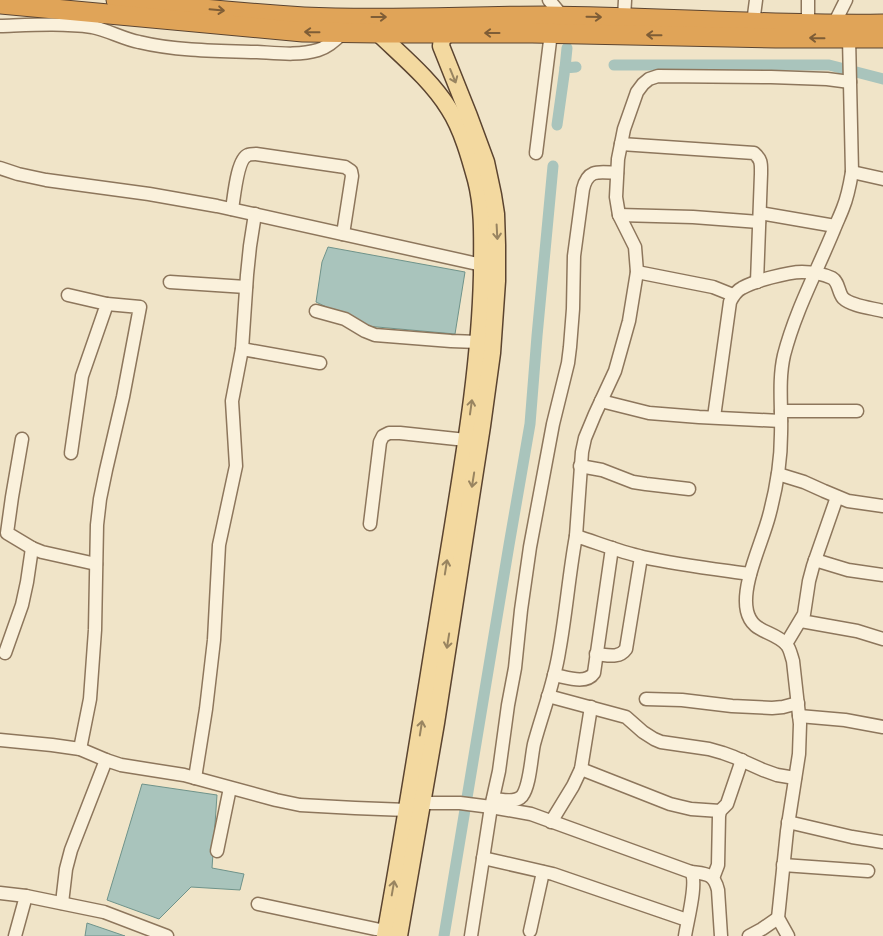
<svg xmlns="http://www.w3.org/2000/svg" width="883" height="936" font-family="'Playfair Display',serif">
<rect width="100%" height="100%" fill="#f0e4c8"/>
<!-- water -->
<g fill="#a9c4bc" stroke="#6f938a">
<polygon points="328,247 465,272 455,334 366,326 316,302 322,262"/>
<polygon points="142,784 217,795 212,868 244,874 240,890 191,887 159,919 107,900"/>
<polygon points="87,923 125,936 85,936"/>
</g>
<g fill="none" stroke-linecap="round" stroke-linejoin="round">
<!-- canal -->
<g stroke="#a9c4bc" stroke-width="11">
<polyline points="614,65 829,65 883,79"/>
<polyline points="565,68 567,48"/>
<polyline points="557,125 565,68 576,67"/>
<polyline points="444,936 509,545 530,424 537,336 553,166"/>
</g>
<defs>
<g id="minor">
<polyline points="549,0 563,17"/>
<polyline points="624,18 625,0"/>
<polyline points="753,23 756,0"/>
<polyline points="808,23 808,0"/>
<polyline points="834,24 846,0"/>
<path d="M0 26C31 25 61 23 92 27 108 30 123 39 139 42 176 51 219 51 257 52 276 53 299 56 318 50 328 47 335 40 343 33"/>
<path d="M621 144 754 153C762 160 761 164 761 174L757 282"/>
<polyline points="536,153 551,33"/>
<polyline points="0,168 18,174 46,180 149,194 217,206 482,265"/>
<polyline points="852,172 883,179"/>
<path d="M232 209C234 198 237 159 248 155 250 154 253 154 256 154L345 167 351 171 352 176 343 234"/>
<polyline points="760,213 835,226"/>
<polyline points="619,215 693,217 759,222"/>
<polyline points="637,272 713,287 733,295"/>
<polyline points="170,282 246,287"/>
<polyline points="68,295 107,304 82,376 71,453"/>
<polyline points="316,311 345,319 365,331 375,335 451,341 478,342"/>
<polyline points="242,349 320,363"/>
<polyline points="601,401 649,413 699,417 781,421"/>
<polyline points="781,411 857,411"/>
<path d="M714 417 730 302C733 296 736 291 742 288 754 281 788 272 802 272 811 272 823 274 832 278 839 282 838 292 843 298 851 306 872 308 883 311"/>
<polyline points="22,439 12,497 7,533 32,548 42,552 96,564"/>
<polyline points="580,466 602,470 633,482 646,484 689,489"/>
<polyline points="778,474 804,482 824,491 848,501 883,506"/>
<polyline points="370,524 380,442 383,436 389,433 400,433 466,440"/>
<polyline points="576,536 582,452 585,438 595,414 615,371 629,321 637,272 635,247 619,215 616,197 618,159 624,129 637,92 643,84 649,79 658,76 771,77 827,79 850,82"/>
<polyline points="815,560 848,570 883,575"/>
<polyline points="801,621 857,631 883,639"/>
<polyline points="786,644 804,614 809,581 813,566 837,497"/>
<polyline points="5,653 22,605 27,582 32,548"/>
<path d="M596 654C607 655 619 659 626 649L641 557"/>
<path d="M554 675C566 677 586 685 594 673L612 548"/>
<polyline points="548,696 626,717 643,732 654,739 661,742 709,749 723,753 734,757 763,770 777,775 795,778"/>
<polyline points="646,699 682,700 732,706 772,708 783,707 798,703"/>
<polyline points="799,716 845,720 883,727"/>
<polyline points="0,740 52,745 80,749 106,760 121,765 184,775 276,800 300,805 355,808 407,810"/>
<polyline points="80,749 90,699 95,630 97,525 100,499 106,470 123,397 140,307 107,304"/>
<polyline points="581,769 670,804 691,809 720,811"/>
<polyline points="195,778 206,709 214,640 219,545 236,466 232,401 242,349 247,275 250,246 255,214"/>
<path d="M493 799C501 799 515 804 522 796 530 786 531 758 534 744 542 714 554 684 559 652 566 614 569 574 576 536 598 543 620 552 643 557 678 565 714 569 750 574"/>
<path d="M413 801 422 803H460L491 807 531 814 691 872C698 882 687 922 685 936"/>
<polyline points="551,822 573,786 581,769 591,707"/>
<polyline points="788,822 852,837 883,842"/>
<polyline points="217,851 230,788"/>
<polyline points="483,858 553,874 687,920"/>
<polyline points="783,865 868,871"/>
<path d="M691 872C706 874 714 873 718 890L721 936"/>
<polyline points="713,878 718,865 719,816 720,811 727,804 742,760"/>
<polyline points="0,893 26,896 104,912 167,936"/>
<polyline points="62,903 66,869 71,850 106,760"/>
<polyline points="258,904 385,931"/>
<polyline points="530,931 543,872"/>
<polyline points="15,936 26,896"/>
<path d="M471 936 491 807 499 771 508 705 515 668 521 610 530 547 553 424 568 363 570 347 573 309 574 256 583 189C588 168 600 172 617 173"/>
<polyline points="749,936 762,929 778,918"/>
<path d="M788 936 778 918 787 831 799 754 800 724 793 661C791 655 790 648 786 644 772 630 752 633 747 611 741 585 762 543 769 516 776 490 781 462 781 434 782 408 778 381 784 355 795 312 816 273 833 232 836 224 840 216 843 208 848 196 850 184 852 172L849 38"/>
</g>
<g id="major">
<path d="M378 33C403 57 431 80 449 109 462 129 470 158 476 180 484 211 482 243 482 275 480 363 465 451 451 538 429 671 409 804 385 936"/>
<polyline points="399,936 436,723 482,426 492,353 497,281 497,245 496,214 493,195 486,162 469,116 441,46 442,39 449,33"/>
</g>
<g id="highway">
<path d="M116 0C179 7 241 13 304 17 385 21 467 16 547 16 659 17 771 26 883 24"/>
<polyline points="0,4 303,32 378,33 532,33 776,38 883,38"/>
</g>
</defs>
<!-- minor casing -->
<use href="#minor" stroke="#8d765c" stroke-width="15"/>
<!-- major casing -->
<use href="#major" stroke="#5b4430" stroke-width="19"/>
<!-- highway casing -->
<use href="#highway" stroke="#5b4430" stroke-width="21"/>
<!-- minor -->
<use href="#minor" stroke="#faf1dc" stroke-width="12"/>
<!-- major -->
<use href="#major" stroke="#f3d9a0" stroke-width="16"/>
<!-- highway -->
<use href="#highway" stroke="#e0a458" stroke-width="19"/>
</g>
<!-- one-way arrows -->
<defs><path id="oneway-shaft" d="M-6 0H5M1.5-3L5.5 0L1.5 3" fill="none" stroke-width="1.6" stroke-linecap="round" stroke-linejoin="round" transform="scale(1.25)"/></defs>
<g stroke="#7e5d36">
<use href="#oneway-shaft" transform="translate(217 10) rotate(5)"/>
<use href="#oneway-shaft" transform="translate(379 17)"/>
<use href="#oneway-shaft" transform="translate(594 17) rotate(1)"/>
<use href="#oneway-shaft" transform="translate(312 32) rotate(-179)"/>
<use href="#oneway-shaft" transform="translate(492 33) rotate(180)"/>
<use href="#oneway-shaft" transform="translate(654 35) rotate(-179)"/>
<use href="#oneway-shaft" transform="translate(817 38) rotate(-179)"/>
</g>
<g stroke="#988460">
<use href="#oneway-shaft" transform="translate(453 76) rotate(68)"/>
<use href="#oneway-shaft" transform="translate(497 232) rotate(87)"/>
<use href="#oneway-shaft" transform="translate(471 407) rotate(-82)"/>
<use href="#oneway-shaft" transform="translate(473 480) rotate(99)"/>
<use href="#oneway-shaft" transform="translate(446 567) rotate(-81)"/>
<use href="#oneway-shaft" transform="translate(448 641) rotate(99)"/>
<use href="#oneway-shaft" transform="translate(421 728) rotate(-81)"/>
<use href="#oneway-shaft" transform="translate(393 888) rotate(-80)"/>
</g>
</svg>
